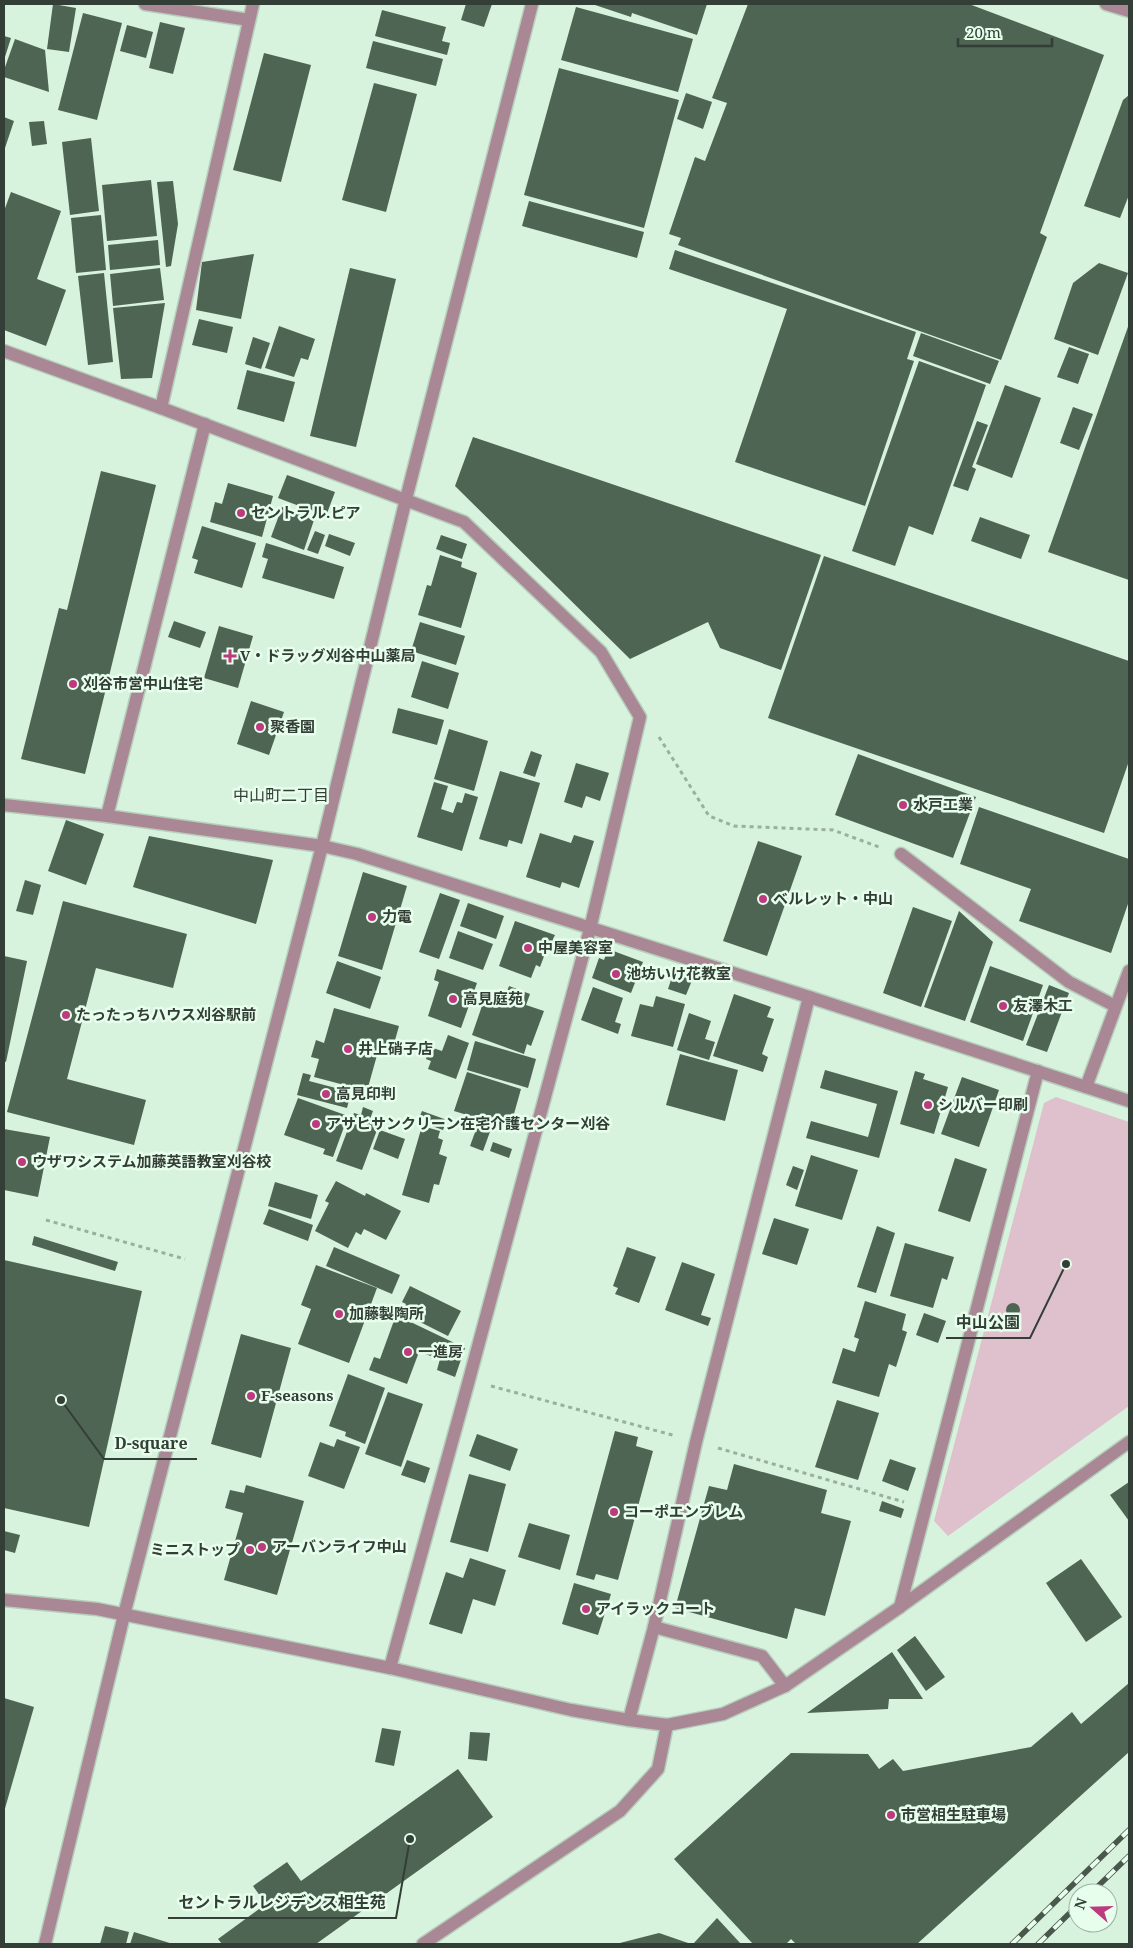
<svg xmlns="http://www.w3.org/2000/svg" width="1133" height="1948" font-family="'Noto Serif','Noto Sans JP',serif">
<rect width="100%" height="100%" fill="#d7f2dd"/>
<!-- green -->
<polygon fill="#dec1cc" points="1056,1097 1129,1122 1129,1406 948,1536 934,1521 1044,1103"/>
<!-- building -->
<g fill="#4e6554">
<polygon points="53,4 76,8 69,52 47,49"/>
<polygon points="466,4 492,4 484,27 461,20"/>
<polygon points="592,4 707,4 697,35 632,13 631,17"/>
<polygon points="748,4 969,4 1104,55 1040,233 1047,237 1001,360 678,245 681,238 669,234 695,157 705,161 727,103 712,98"/>
<polygon points="576,7 693,39 678,92 561,60"/>
<polygon points="382,10 446,27 442,41 450,43 447,55 375,36"/>
<polygon points="83,13 122,23 97,120 58,110"/>
<polygon points="160,22 185,28 173,74 149,68"/>
<polygon points="127,25 153,32 146,58 120,51"/>
<polygon points="4,36 11,38 4,60"/>
<polygon points="15,39 45,50 49,92 4,77 4,70"/>
<polygon points="373,41 443,59 436,86 366,68"/>
<polygon points="264,53 311,65 281,182 233,170"/>
<polygon points="559,68 679,100 644,228 524,195"/>
<polygon points="374,83 417,94 386,212 342,200"/>
<polygon points="686,93 712,102 703,129 677,119"/>
<polygon points="1129,95 1129,195 1120,218 1084,206 1123,100"/>
<polygon points="4,117 14,121 4,151"/>
<polygon points="44,121 47,144 32,146 29,122"/>
<polygon points="91,138 99,211 70,215 62,142"/>
<polygon points="151,180 157,236 107,241 102,185"/>
<polygon points="173,181 178,224 171,266 166,267 157,182"/>
<polygon points="11,192 61,211 37,279 66,290 46,346 4,330 4,211"/>
<polygon points="529,201 644,232 637,258 522,226"/>
<polygon points="101,215 106,270 76,273 71,218"/>
<polygon points="158,240 160,265 110,270 108,245"/>
<polygon points="675,250 916,332 907,359 914,361 865,506 735,462 787,309 669,269"/>
<polygon points="254,254 241,319 196,310 202,262"/>
<polygon points="1099,263 1128,273 1098,355 1054,339 1073,283"/>
<polygon points="160,268 164,300 113,306 110,274"/>
<polygon points="350,268 396,279 356,447 310,436"/>
<polygon points="104,273 113,362 88,365 78,276"/>
<polygon points="165,303 152,378 121,379 113,308"/>
<polygon points="199,319 233,327 227,353 192,345"/>
<polygon points="1129,324 1129,580 1048,552"/>
<polygon points="279,326 315,339 308,360 301,358 294,377 265,368"/>
<polygon points="921,333 999,361 990,384 913,356"/>
<polygon points="253,337 270,343 261,369 245,364"/>
<polygon points="1069,347 1089,354 1078,384 1057,377"/>
<polygon points="919,361 986,385 933,535 909,526 895,566 852,551"/>
<polygon points="247,370 295,382 284,422 237,409"/>
<polygon points="1005,385 1041,398 1012,478 976,464"/>
<polygon points="1073,407 1093,414 1079,450 1060,443"/>
<polygon points="977,421 988,425 972,467 976,469 968,491 953,486"/>
<polygon points="473,437 821,555 781,670 720,648 708,622 630,659 455,486"/>
<polygon points="101,471 156,485 85,774 21,759 59,608 67,610"/>
<polygon points="287,475 335,492 326,516 278,498"/>
<polygon points="228,483 273,496 262,537 210,522 215,502 222,504"/>
<polygon points="282,507 314,520 304,550 271,537"/>
<polygon points="980,517 1030,535 1021,559 971,541"/>
<polygon points="202,526 256,543 242,588 194,573 198,560 192,558"/>
<polygon points="315,531 325,535 318,554 307,550"/>
<polygon points="329,534 355,543 350,556 325,546"/>
<polygon points="441,535 467,544 462,559 436,549"/>
<polygon points="266,543 344,567 334,599 262,578 268,559 262,557"/>
<polygon points="440,555 462,562 461,567 477,573 461,628 418,615 427,585 431,586"/>
<polygon points="824,556 1129,661 1129,761 1104,833 768,718"/>
<polygon points="174,621 206,632 200,648 168,637"/>
<polygon points="420,622 465,636 456,665 411,651"/>
<polygon points="219,626 253,636 238,688 204,678"/>
<polygon points="422,661 459,673 448,709 411,697"/>
<polygon points="251,701 284,712 269,755 237,744"/>
<polygon points="398,708 444,720 437,745 392,733"/>
<polygon points="449,729 488,741 474,791 434,779"/>
<polygon points="531,751 542,755 535,777 523,773"/>
<polygon points="858,754 976,797 953,858 835,815"/>
<polygon points="576,763 609,773 600,801 586,796 582,808 564,802"/>
<polygon points="500,771 540,783 522,844 509,840 507,847 479,839"/>
<polygon points="434,782 448,786 441,809 453,813 457,802 462,803 465,793 478,797 462,851 417,837"/>
<polygon points="979,807 1129,859 1129,901 1111,953 1019,921 1031,889 960,864"/>
<polygon points="66,820 104,834 86,885 48,871"/>
<polygon points="540,833 571,843 574,835 594,841 579,888 562,882 560,888 526,877"/>
<polygon points="149,836 273,860 256,924 133,887"/>
<polygon points="758,841 802,856 767,956 723,941"/>
<polygon points="363,872 407,886 382,970 338,956"/>
<polygon points="25,880 41,885 33,915 16,911"/>
<polygon points="440,893 460,900 439,959 419,952"/>
<polygon points="63,901 187,934 173,988 96,968 67,1079 146,1100 134,1145 7,1112"/>
<polygon points="468,903 504,916 496,939 460,926"/>
<polygon points="913,907 952,921 921,1007 883,993"/>
<polygon points="959,911 993,942 965,1021 924,1007"/>
<polygon points="515,921 555,935 553,939 557,941 553,953 546,951 540,967 536,965 531,978 499,966"/>
<polygon points="458,931 493,944 483,970 449,958"/>
<polygon points="608,949 643,962 631,993 592,978 599,958 604,960"/>
<polygon points="4,956 27,961 6,1062 4,1061"/>
<polygon points="337,961 381,977 370,1009 326,993"/>
<polygon points="990,966 1043,985 1023,1041 970,1022"/>
<polygon points="437,969 477,983 461,1028 428,1016 439,982 434,980"/>
<polygon points="674,971 693,978 686,995 668,989"/>
<polygon points="1049,985 1069,993 1047,1052 1026,1045"/>
<polygon points="509,986 530,994 526,1005 544,1011 531,1046 527,1044 524,1054 472,1035 484,1000 502,1006"/>
<polygon points="593,987 623,998 615,1022 621,1024 618,1034 581,1020"/>
<polygon points="734,994 771,1007 767,1017 774,1019 762,1054 768,1057 763,1072 713,1056"/>
<polygon points="656,996 685,1004 673,1047 631,1036 640,1004 653,1007"/>
<polygon points="334,1008 399,1026 392,1051 379,1048 367,1091 314,1077 319,1059 311,1057 316,1040 324,1043"/>
<polygon points="689,1013 711,1021 705,1039 715,1042 709,1060 677,1050"/>
<polygon points="448,1035 469,1043 456,1079 428,1069 431,1061 426,1059 430,1047 442,1051"/>
<polygon points="475,1041 536,1059 528,1088 467,1070"/>
<polygon points="680,1054 738,1070 725,1121 666,1105"/>
<polygon points="825,1070 898,1091 879,1158 806,1138 811,1121 868,1137 877,1104 820,1088"/>
<polygon points="915,1071 925,1074 923,1079 948,1087 934,1134 900,1124"/>
<polygon points="467,1072 521,1089 510,1128 454,1111"/>
<polygon points="303,1073 311,1075 309,1081 351,1092 347,1108 297,1095"/>
<polygon points="962,1077 999,1090 979,1147 941,1134"/>
<polygon points="298,1098 348,1116 333,1157 323,1154 325,1149 284,1135"/>
<polygon points="363,1107 373,1111 370,1119 380,1122 362,1170 336,1161 354,1113 361,1115"/>
<polygon points="422,1111 447,1120 443,1130 418,1121"/>
<polygon points="478,1124 491,1129 483,1151 470,1146"/>
<polygon points="422,1126 440,1131 438,1138 443,1140 439,1154 447,1157 439,1185 434,1184 429,1203 402,1195"/>
<polygon points="4,1129 50,1137 38,1197 4,1190"/>
<polygon points="380,1130 405,1139 398,1159 373,1149"/>
<polygon points="493,1142 512,1149 509,1158 490,1151"/>
<polygon points="811,1155 858,1170 842,1220 795,1206"/>
<polygon points="955,1158 987,1169 970,1222 938,1211"/>
<polygon points="793,1166 804,1170 797,1190 786,1185"/>
<polygon points="336,1181 365,1196 366,1193 401,1211 386,1240 364,1229 361,1235 356,1232 348,1248 315,1231 329,1203 325,1201"/>
<polygon points="275,1182 318,1195 311,1219 268,1206"/>
<polygon points="269,1209 313,1225 308,1241 263,1224"/>
<polygon points="774,1218 809,1229 797,1265 762,1254"/>
<polygon points="877,1226 895,1233 876,1293 857,1287"/>
<polygon points="34,1236 118,1262 115,1271 32,1245"/>
<polygon points="905,1243 954,1257 947,1280 942,1278 933,1308 890,1296"/>
<polygon points="334,1247 400,1275 392,1294 326,1266"/>
<polygon points="627,1247 656,1257 639,1303 615,1294 618,1288 613,1286"/>
<polygon points="4,1260 142,1291 89,1527 4,1508"/>
<polygon points="682,1262 715,1274 701,1315 711,1318 708,1326 665,1310"/>
<polygon points="316,1265 377,1288 349,1363 298,1344 311,1309 301,1305"/>
<polygon points="410,1286 461,1311 448,1336 402,1313 406,1304 402,1302"/>
<polygon points="865,1301 906,1314 902,1330 907,1332 896,1367 889,1364 879,1397 832,1383 843,1348 855,1352 859,1339 854,1337"/>
<circle cx="1013" cy="1310" r="7"/>
<polygon points="924,1313 946,1321 938,1343 916,1335"/>
<polygon points="396,1315 465,1348 455,1377 437,1370 440,1359 419,1352 407,1384 369,1370 374,1357 380,1359"/>
<polygon points="241,1334 291,1348 261,1458 211,1444"/>
<polygon points="348,1374 385,1388 365,1444 345,1436 346,1432 329,1426"/>
<polygon points="388,1392 423,1404 401,1467 365,1454"/>
<polygon points="837,1400 879,1413 858,1480 815,1467"/>
<polygon points="615,1431 638,1437 636,1446 653,1451 618,1580 596,1574 594,1580 576,1575"/>
<polygon points="477,1434 518,1449 510,1471 469,1456"/>
<polygon points="337,1439 360,1447 344,1489 308,1476 320,1442 334,1447"/>
<polygon points="890,1459 916,1468 908,1491 882,1481"/>
<polygon points="407,1460 430,1468 425,1483 401,1475"/>
<polygon points="734,1464 827,1490 821,1513 851,1521 825,1616 795,1608 787,1639 675,1608 709,1486 727,1490"/>
<polygon points="469,1474 506,1484 488,1552 450,1542"/>
<polygon points="1129,1482 1129,1521 1110,1495"/>
<polygon points="246,1485 304,1501 277,1595 224,1580 243,1513 225,1508 230,1490 244,1493"/>
<polygon points="882,1501 904,1509 901,1518 879,1511"/>
<polygon points="529,1523 570,1535 560,1570 518,1557"/>
<polygon points="4,1531 20,1535 15,1553 4,1550"/>
<polygon points="470,1558 506,1570 495,1606 473,1599 462,1634 429,1624 446,1572 463,1578"/>
<polygon points="1081,1559 1122,1617 1086,1642 1046,1583"/>
<polygon points="574,1583 611,1594 598,1635 562,1624"/>
<polygon points="915,1636 945,1677 926,1691 897,1650"/>
<polygon points="892,1652 923,1699 889,1699 888,1709 807,1713"/>
<polygon points="1129,1683 1129,1752 917,1944 796,1944 791,1939 786,1944 753,1944 674,1859 791,1753 868,1754 879,1769 893,1759 903,1771 1031,1747 1072,1712 1081,1724"/>
<polygon points="4,1698 34,1707 4,1812"/>
<polygon points="382,1728 401,1731 394,1766 375,1762"/>
<polygon points="470,1732 490,1733 487,1761 468,1759"/>
<polygon points="458,1769 493,1817 316,1944 222,1944 218,1939 266,1904 253,1886 287,1862 301,1881"/>
<polygon points="717,1918 741,1944 693,1944"/>
<polygon points="105,1926 129,1932 126,1944 100,1944"/>
<polygon points="134,1932 173,1944 130,1944"/>
<polygon points="659,1933 691,1944 616,1944"/>
</g>
<g fill="none" stroke-linecap="round" stroke-linejoin="round">
<defs>
<g id="minor">
<polyline points="145,4 249,20"/>
<polyline points="1106,4 1129,11"/>
<polyline points="4,351 161,408 464,522 601,652 640,717 590,929 469,1380 390,1668"/>
<polyline points="161,408 253,4"/>
<polyline points="4,805 107,816 322,846 357,854 809,997 1129,1101"/>
<polyline points="107,816 205,424"/>
<polyline points="901,854 1069,982 1115,1006"/>
<polyline points="1086,1087 1129,971"/>
<polyline points="4,1600 97,1609 390,1668 571,1710 629,1720 667,1725 723,1714 785,1686 900,1607 1129,1442"/>
<polyline points="900,1607 1038,1071"/>
<polyline points="654,1627 762,1656 785,1686"/>
<polyline points="629,1720 654,1627 696,1442 809,997"/>
<polyline points="45,1944 124,1615 322,846 406,499 532,4"/>
<polyline points="423,1944 620,1811 658,1769 667,1725"/>
</g>
</defs>
<!-- minor casing -->
<use href="#minor" stroke="#b6cebc" stroke-width="15"/>
<!-- path -->
<g stroke="#9aaf9f" stroke-width="3" stroke-dasharray="4 4" stroke-linecap="butt">
<polyline points="659,737 709,816 734,826 833,830 879,847"/>
<polyline points="46,1220 185,1259"/>
<polyline points="491,1386 676,1436"/>
<polyline points="718,1448 904,1502"/>
</g>
<!-- minor -->
<use href="#minor" stroke="#aa8795" stroke-width="12"/>
<defs>
<g id="rail">
<polyline points="1091,1893 1129,1856"/>
<polyline points="1012,1944 1129,1830"/>
<polyline points="1038,1944 1078,1905"/>
</g>
</defs>
<!-- rail casing -->
<use href="#rail" stroke="#4a574d" stroke-width="5.5"/>
<!-- rail -->
<use href="#rail" stroke="#e8feed" stroke-width="4" stroke-dasharray="11" stroke-linecap="butt"/>
</g>
<!-- markers -->
<g fill="#be3a7e" stroke="#e8feed" stroke-width="2">
<circle cx="241" cy="513" r="5"/>
<path d="M227.5 648.5h5v5h5v5h-5v5h-5v-5h-5v-5h5z"/>
<circle cx="73" cy="684" r="5"/>
<circle cx="260" cy="727" r="5"/>
<circle cx="903" cy="805" r="5"/>
<circle cx="763" cy="899" r="5"/>
<circle cx="372" cy="917" r="5"/>
<circle cx="528" cy="948" r="5"/>
<circle cx="616" cy="974" r="5"/>
<circle cx="453" cy="999" r="5"/>
<circle cx="1003" cy="1006" r="5"/>
<circle cx="66" cy="1015" r="5"/>
<circle cx="348" cy="1049" r="5"/>
<circle cx="326" cy="1094" r="5"/>
<circle cx="928" cy="1105" r="5"/>
<circle cx="316" cy="1124" r="5"/>
<circle cx="22" cy="1162" r="5"/>
<circle cx="339" cy="1314" r="5"/>
<circle cx="408" cy="1352" r="5"/>
<circle cx="251" cy="1396" r="5"/>
<circle cx="614" cy="1512" r="5"/>
<circle cx="262" cy="1547" r="5"/>
<circle cx="250" cy="1550" r="5"/>
<circle cx="586" cy="1609" r="5"/>
<circle cx="891" cy="1815" r="5"/>
</g>
<g text-anchor="middle" stroke-width="5" stroke-linejoin="round" paint-order="stroke">
<!-- poi labels -->
<g font-size="15" font-weight="bold" fill="#333e36" stroke="#e8feed" text-anchor="start">
<text x="251" y="518">セントラル.ピア</text>
<text x="240" y="661">V・ドラッグ刈谷中山薬局</text>
<text x="83" y="689">刈谷市営中山住宅</text>
<text x="270" y="732">聚香園</text>
<text x="913" y="810">水戸工業</text>
<text x="773" y="904">ベルレット・中山</text>
<text x="382" y="922">力電</text>
<text x="538" y="953">中屋美容室</text>
<text x="626" y="979">池坊いけ花教室</text>
<text x="463" y="1004">高見庭苑</text>
<text x="1013" y="1011">友澤木工</text>
<text x="76" y="1020">たったっちハウス刈谷駅前</text>
<text x="358" y="1054">井上硝子店</text>
<text x="336" y="1099">高見印判</text>
<text x="938" y="1110">シルバー印刷</text>
<text x="326" y="1129">アサヒサンクリーン在宅介護センター刈谷</text>
<text x="32" y="1167">ウザワシステム加藤英語教室刈谷校</text>
<text x="349" y="1319">加藤製陶所</text>
<text x="418" y="1357">一進房</text>
<text x="261" y="1401">F-seasons</text>
<text x="624" y="1517">コーポエンブレム</text>
<text x="272" y="1552">アーバンライフ中山</text>
<text x="240" y="1555" text-anchor="end">ミニストップ</text>
<text x="596" y="1614">アイラックコート</text>
<text x="901" y="1820">市営相生駐車場</text>
</g>
<!-- neighbourhood labels -->
<g font-size="16" fill="#333e36" stroke="#e8feed">
<text x="281" y="801">中山町二丁目</text>
</g>
</g>
<!-- callouts -->
<path fill="none" stroke="#333e36" stroke-width="2" d="M1066 1264L1030 1338H946M61 1400L104 1459H197M410 1839L396 1918H168"/>
<g fill="#333e36" stroke="#e8feed" stroke-width="2">
<circle cx="1066" cy="1264" r="5"/>
<circle cx="61" cy="1400" r="5"/>
<circle cx="410" cy="1839" r="5"/>
</g>
<g font-size="16" text-anchor="middle" font-weight="bold" fill="#333e36" stroke="#e8feed" stroke-width="5" stroke-linejoin="round" paint-order="stroke">
<text x="988" y="1328">中山公園</text>
<text x="151" y="1449">D-square</text>
<text x="282" y="1908">セントラルレジデンス相生苑</text>
</g>
<!-- border -->
<rect width="1133" height="1948" fill="none" stroke="#333e36" stroke-width="10"/>
<!-- north arrow -->
<g transform="translate(1093 1908) rotate(290)"><circle r="24" fill="#e8feed" stroke="#a0b1a4"/>
<path d="M0-4L9 19L0 12L-9 19Z" fill="#be3a7e"/>
<text y="-8" font-size="14" font-weight="bold" text-anchor="middle" fill="#333e36">N</text>
</g>
<!-- scale -->
<path d="M958 38v8h94v-8" fill="none" stroke="#333e36" stroke-width="2.5"/>
<text x="966" y="38" font-size="15" fill="#333e36" stroke="#e8feed" stroke-width="4" paint-order="stroke">20 m</text>
</svg>
